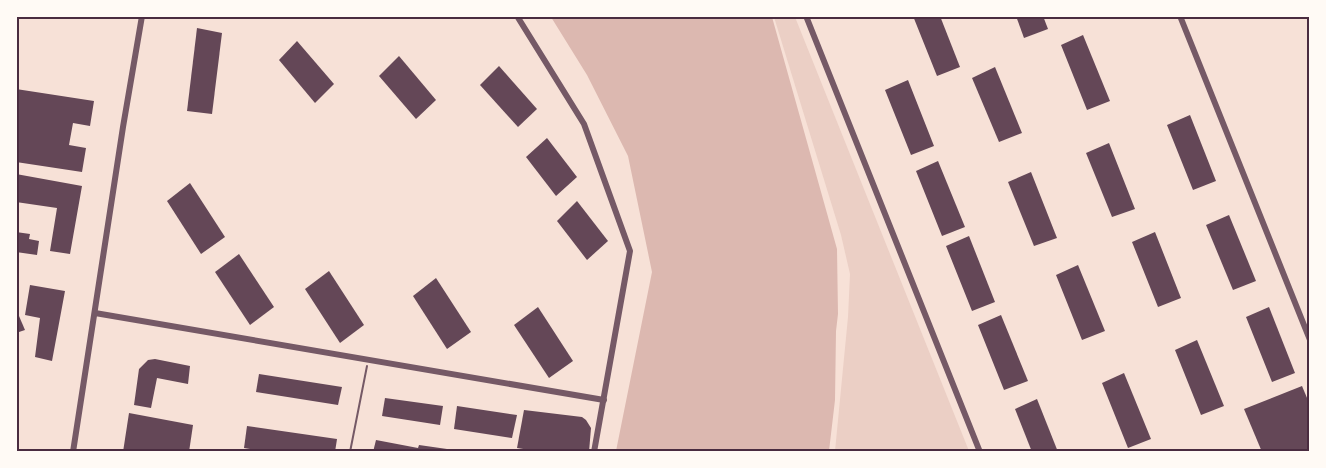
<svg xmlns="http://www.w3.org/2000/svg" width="1326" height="468" font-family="Inter,sans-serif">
<rect width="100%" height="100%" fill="#f7e1d7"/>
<!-- green -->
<polygon fill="#ebcfc5" points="774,17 795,17 969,451 835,451 848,317 850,274 841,235"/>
<!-- water -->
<polygon fill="#dcb8b0" points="551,17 772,17 837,249 838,314 836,331 835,400 829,451 616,451 652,272 628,156 587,75"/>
<!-- building -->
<g fill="#644757">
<polygon points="913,16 940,16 960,67 937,76"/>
<polygon points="1016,16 1043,16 1048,29 1024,38"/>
<polygon points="197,28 222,33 212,114 187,111"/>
<polygon points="1083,35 1110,101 1087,110 1061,45"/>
<polygon points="297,41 334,84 315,103 279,60"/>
<polygon points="399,56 436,100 416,119 379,76"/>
<polygon points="499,66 537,109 518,127 480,85"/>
<polygon points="995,67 1022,133 999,142 972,78"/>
<polygon points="908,80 934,146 911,155 885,90"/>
<polygon points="16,89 94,101 90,126 73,123 69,145 86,148 82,172 16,162"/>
<polygon points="1190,115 1216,181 1193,190 1167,125"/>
<polygon points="547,138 577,177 556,196 526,157"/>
<polygon points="1109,143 1135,209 1112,217 1086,153"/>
<polygon points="938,161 965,227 942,236 916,171"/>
<polygon points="1031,172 1057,238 1034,246 1008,182"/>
<polygon points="16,174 82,186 70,254 50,251 57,208 16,202"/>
<polygon points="190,183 225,237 201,254 167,201"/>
<polygon points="577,201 608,241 587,260 557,221"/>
<polygon points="1229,215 1256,281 1233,290 1206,225"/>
<polygon points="16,232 30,234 29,239 39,241 37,255 16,252"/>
<polygon points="1155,232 1181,298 1158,307 1132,242"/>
<polygon points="969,236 995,302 972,311 946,246"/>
<polygon points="239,254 274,307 250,325 215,272"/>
<polygon points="1078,265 1105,331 1082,340 1056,275"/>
<polygon points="329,271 364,325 340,343 305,289"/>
<polygon points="436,278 471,332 447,349 413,296"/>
<polygon points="30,285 65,291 52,361 35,357 40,318 25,315"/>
<polygon points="538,307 573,361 549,378 514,325"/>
<polygon points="1269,307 1295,373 1272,382 1246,317"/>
<polygon points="16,309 25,330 16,333"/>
<polygon points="1001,315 1028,381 1004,390 978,325"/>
<polygon points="1197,340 1224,406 1201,415 1175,350"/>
<polygon points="155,359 190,366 188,384 157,378 151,408 134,405 139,369 148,360"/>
<polygon points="1124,373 1151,439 1128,448 1102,383"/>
<polygon points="259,374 342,387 338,405 256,392"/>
<polygon points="1302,386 1310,405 1310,452 1262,452 1244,409"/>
<polygon points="385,398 443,406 440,425 382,416"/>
<polygon points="1037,399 1058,452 1032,452 1015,409"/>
<polygon points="457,406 517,415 512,438 454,429"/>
<polygon points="524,410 582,417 586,420 591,428 589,452 542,452 517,448"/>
<polygon points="129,413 193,425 189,452 123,452"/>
<polygon points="247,426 337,439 335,452 269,452 244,448"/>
<polygon points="376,440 418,448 419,445 454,450 454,452 373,452"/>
</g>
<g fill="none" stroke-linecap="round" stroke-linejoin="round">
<!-- service -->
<polyline stroke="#755966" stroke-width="2" points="350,452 367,366"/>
<!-- tertiary -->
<g stroke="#755966" stroke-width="6">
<polyline points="517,16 584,124 630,251 594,452"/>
<polyline points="806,16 980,452"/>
<polyline points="1180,16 1310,340"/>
<polyline points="95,313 604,400"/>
<polyline points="73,452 123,127 142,16"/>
</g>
</g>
<!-- border -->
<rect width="1326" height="468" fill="none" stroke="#fffaf5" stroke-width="36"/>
<rect x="18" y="18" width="1290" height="432" fill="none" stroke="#4a2c40" stroke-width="2"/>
</svg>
